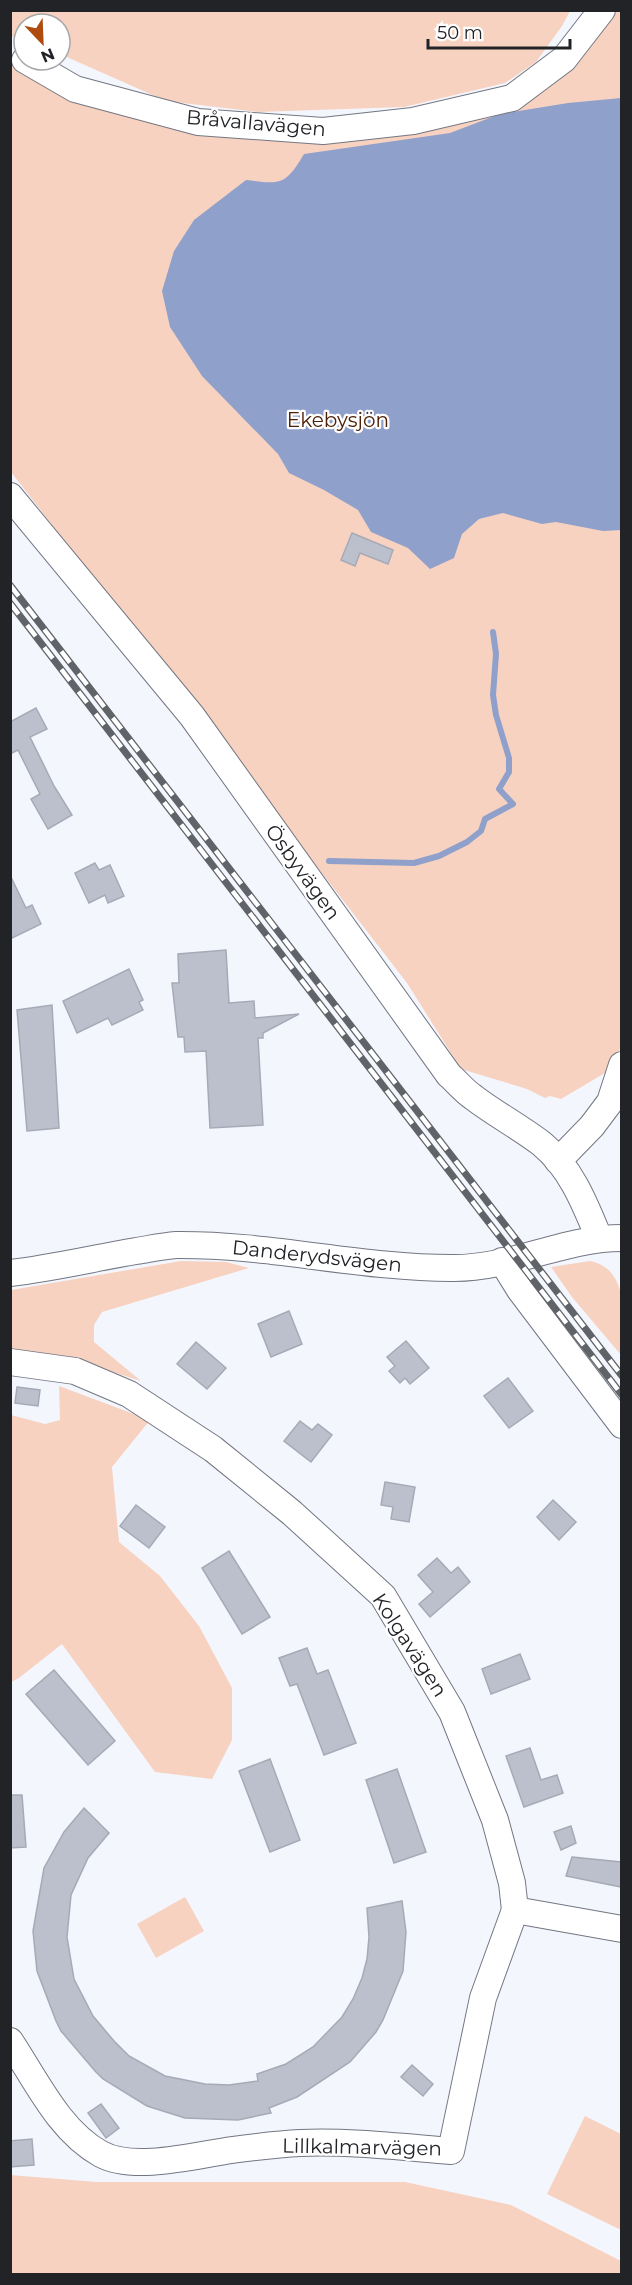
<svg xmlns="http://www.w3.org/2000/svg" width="632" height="2285" font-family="Montserrat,sans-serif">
<rect width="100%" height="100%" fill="#f3f6fd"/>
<!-- green -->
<g fill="#f8d2c0">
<polygon points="10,11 570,11 562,26 536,62 505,83 404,107 258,112 166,101 60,54 60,24 24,24 24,41 11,36"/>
<polygon points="594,11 621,11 622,1040 615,1067 561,1099 550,1096 545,1098 527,1089 461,1069 407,983 11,472 11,64 104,101 306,138 537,80"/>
<polygon points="181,1261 226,1262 249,1268 102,1312 94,1325 94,1342 141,1381 78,1361 13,1353 14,1349 11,1348 11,1290"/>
<path d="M590 1261C632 1270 622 1321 621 1355L572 1297 551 1267Z"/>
<polygon points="59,1386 150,1420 112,1467 119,1542 160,1576 199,1626 232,1688 232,1740 212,1779 155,1772 62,1644 19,1678 11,1682 11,1415 45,1424 60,1420"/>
<polygon points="185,1897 204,1931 156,1958 137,1924"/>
<polygon points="585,2116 621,2134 621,2230 547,2194"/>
<polygon points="10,2175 97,2182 405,2182 511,2205 621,2261 621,2274 11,2274"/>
</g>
<!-- water -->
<path fill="#8fa0cb" d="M621 98V530L603 531 556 522 542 524 503 513 479 519 462 534 454 558 430 569 408 548 371 532 358 510 324 490 289 473 278 454 202 376 170 327 162 291 174 251 194 220 246 180C281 184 285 186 304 154L450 133 500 114 568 103Z"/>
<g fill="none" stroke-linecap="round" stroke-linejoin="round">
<!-- stream -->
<polyline stroke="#8fa0cb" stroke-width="6" points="329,861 414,863 439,856 467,842 481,831 485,819 513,804 499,789 509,772 509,758 496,715 493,695 496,654 493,632"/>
</g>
<!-- building -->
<g fill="#bcc0cc" stroke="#a6aab6" stroke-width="1.5">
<polygon points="352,533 393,550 388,564 360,553 355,566 341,560"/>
<polygon points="36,708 47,729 30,737 54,786 72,815 48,829 31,799 40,794 18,750 10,754 10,722"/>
<polygon points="95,863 99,870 110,865 124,896 108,903 105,895 89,903 75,873"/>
<polygon points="10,875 26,908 32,905 41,924 10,939"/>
<polygon points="226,950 229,1003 254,1001 255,1018 299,1014 263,1033 263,1038 258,1038 263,1125 210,1128 206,1051 185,1052 184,1037 178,1037 172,983 179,983 178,954"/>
<polygon points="129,969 143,1000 139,1002 143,1010 112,1025 108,1018 77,1033 63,1001"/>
<polygon points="52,1005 59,1128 27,1131 17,1010"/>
<polygon points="289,1311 302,1344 271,1357 258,1324"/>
<polygon points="406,1341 429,1368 410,1384 405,1378 400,1383 389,1371 395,1366 387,1357"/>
<polygon points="196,1342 226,1368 207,1389 177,1364"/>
<polygon points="508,1378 533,1411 509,1428 484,1396"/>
<polygon points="17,1387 40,1390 38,1406 15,1403"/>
<polygon points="300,1421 312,1430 318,1424 332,1435 311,1462 284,1441"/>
<polygon points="385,1482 415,1487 409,1522 391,1519 393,1507 381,1505"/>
<polygon points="553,1500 576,1522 559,1540 537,1517"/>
<polygon points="136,1505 165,1527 149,1548 120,1526"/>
<polygon points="229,1551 270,1617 242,1634 202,1568"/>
<polygon points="437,1558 451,1573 458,1567 470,1582 430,1617 419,1604 433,1592 418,1575"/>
<polygon points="307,1648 317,1674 328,1670 356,1743 324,1755 297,1684 290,1686 279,1658"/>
<polygon points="520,1654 530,1679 491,1694 482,1669"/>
<polygon points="54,1670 115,1741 88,1765 26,1694"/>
<polygon points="530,1748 541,1780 557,1775 563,1793 524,1807 506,1756"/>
<polygon points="270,1759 300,1840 270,1852 239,1771"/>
<polygon points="397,1769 426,1852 394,1863 366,1780"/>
<polygon points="10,1795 22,1795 26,1847 10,1848"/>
<polygon points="84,1808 109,1833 88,1858 71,1895 67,1937 74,1979 93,2016 114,2041 129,2056 165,2076 205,2084 229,2085 258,2081 257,2074 286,2064 313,2047 342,2017 353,1999 362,1978 367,1959 369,1937 367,1908 402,1901 406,1932 403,1971 383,2020 376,2032 350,2062 297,2097 269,2108 271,2113 238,2120 185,2118 147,2106 103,2079 95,2071 61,2031 56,2021 37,1971 33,1931 44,1868 64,1832"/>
<polygon points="571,1826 576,1843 561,1850 554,1832"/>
<polygon points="572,1857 621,1862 621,1887 566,1876"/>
<polygon points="412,2065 433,2084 423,2096 401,2077"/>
<polygon points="101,2104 119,2128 106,2138 88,2113"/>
<polygon points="32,2139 34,2165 10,2167 10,2141"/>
</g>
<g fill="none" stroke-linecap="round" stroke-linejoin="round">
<defs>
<g id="minor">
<polyline points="25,60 75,89 198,122 323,131 413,121 512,98 564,59 602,10"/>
<path d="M10 496 192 716 449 1075C457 1082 464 1091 473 1097 495 1114 520 1127 542 1144 571 1168 585 1204 599 1238"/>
<polyline points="558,1161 592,1126 610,1102 622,1065"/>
<polyline points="502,1261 520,1290 622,1425"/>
<path d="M10 1273C53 1268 94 1258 136 1251 149 1249 163 1246 176 1245 269 1244 360 1268 452 1268 511 1269 563 1238 622 1238"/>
<polyline points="10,1362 75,1371 129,1394 213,1449 292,1513 383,1596 452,1712 495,1820 512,1883 515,1910 622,1929"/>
<path d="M10 2041C36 2080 59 2131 101 2154 134 2172 197 2155 232 2150 255 2147 278 2144 300 2143 350 2141 401 2147 451 2151L483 1998 515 1910"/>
</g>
</defs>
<!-- minor casing -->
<use href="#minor" stroke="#737782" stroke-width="28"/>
<!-- minor -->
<use href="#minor" stroke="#fff" stroke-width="26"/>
<defs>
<g id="rail">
<polyline points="10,585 622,1376"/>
<polyline points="10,603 622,1395"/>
</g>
</defs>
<!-- rail casing -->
<use href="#rail" stroke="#606368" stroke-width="7"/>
<!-- rail -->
<use href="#rail" stroke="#fff" stroke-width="4.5" stroke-dasharray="14" stroke-linecap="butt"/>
</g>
<g text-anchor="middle" stroke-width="4.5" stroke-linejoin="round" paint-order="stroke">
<!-- street labels -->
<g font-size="20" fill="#212327" stroke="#fff">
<text transform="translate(256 123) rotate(5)" y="7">Bråvallavägen</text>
<text transform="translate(303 872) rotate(54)" y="7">Ösbyvägen</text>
<text transform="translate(317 1256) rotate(6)" y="7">Danderydsvägen</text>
<text transform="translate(410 1645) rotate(57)" y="7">Kolgavägen</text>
<text transform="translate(362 2147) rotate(1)" y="7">Lillkalmarvägen</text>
</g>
<!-- park labels -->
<g font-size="20" fill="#4e2007" stroke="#fff">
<text x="338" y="427">Ekebysjön</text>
</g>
</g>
<!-- border -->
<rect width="632" height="2285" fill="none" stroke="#212327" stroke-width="24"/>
<!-- north arrow -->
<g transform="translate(42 42) rotate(157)"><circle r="28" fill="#ffffff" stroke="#a6a7a9" stroke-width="1.5"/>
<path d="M0-4.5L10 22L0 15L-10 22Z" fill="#ae4c0f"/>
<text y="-9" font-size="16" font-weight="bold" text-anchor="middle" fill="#212327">N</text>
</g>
<!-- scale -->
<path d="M428 39v9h142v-9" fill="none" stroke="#212327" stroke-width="3"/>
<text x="437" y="39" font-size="18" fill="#212327" stroke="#ffffff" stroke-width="4.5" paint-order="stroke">50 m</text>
</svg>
